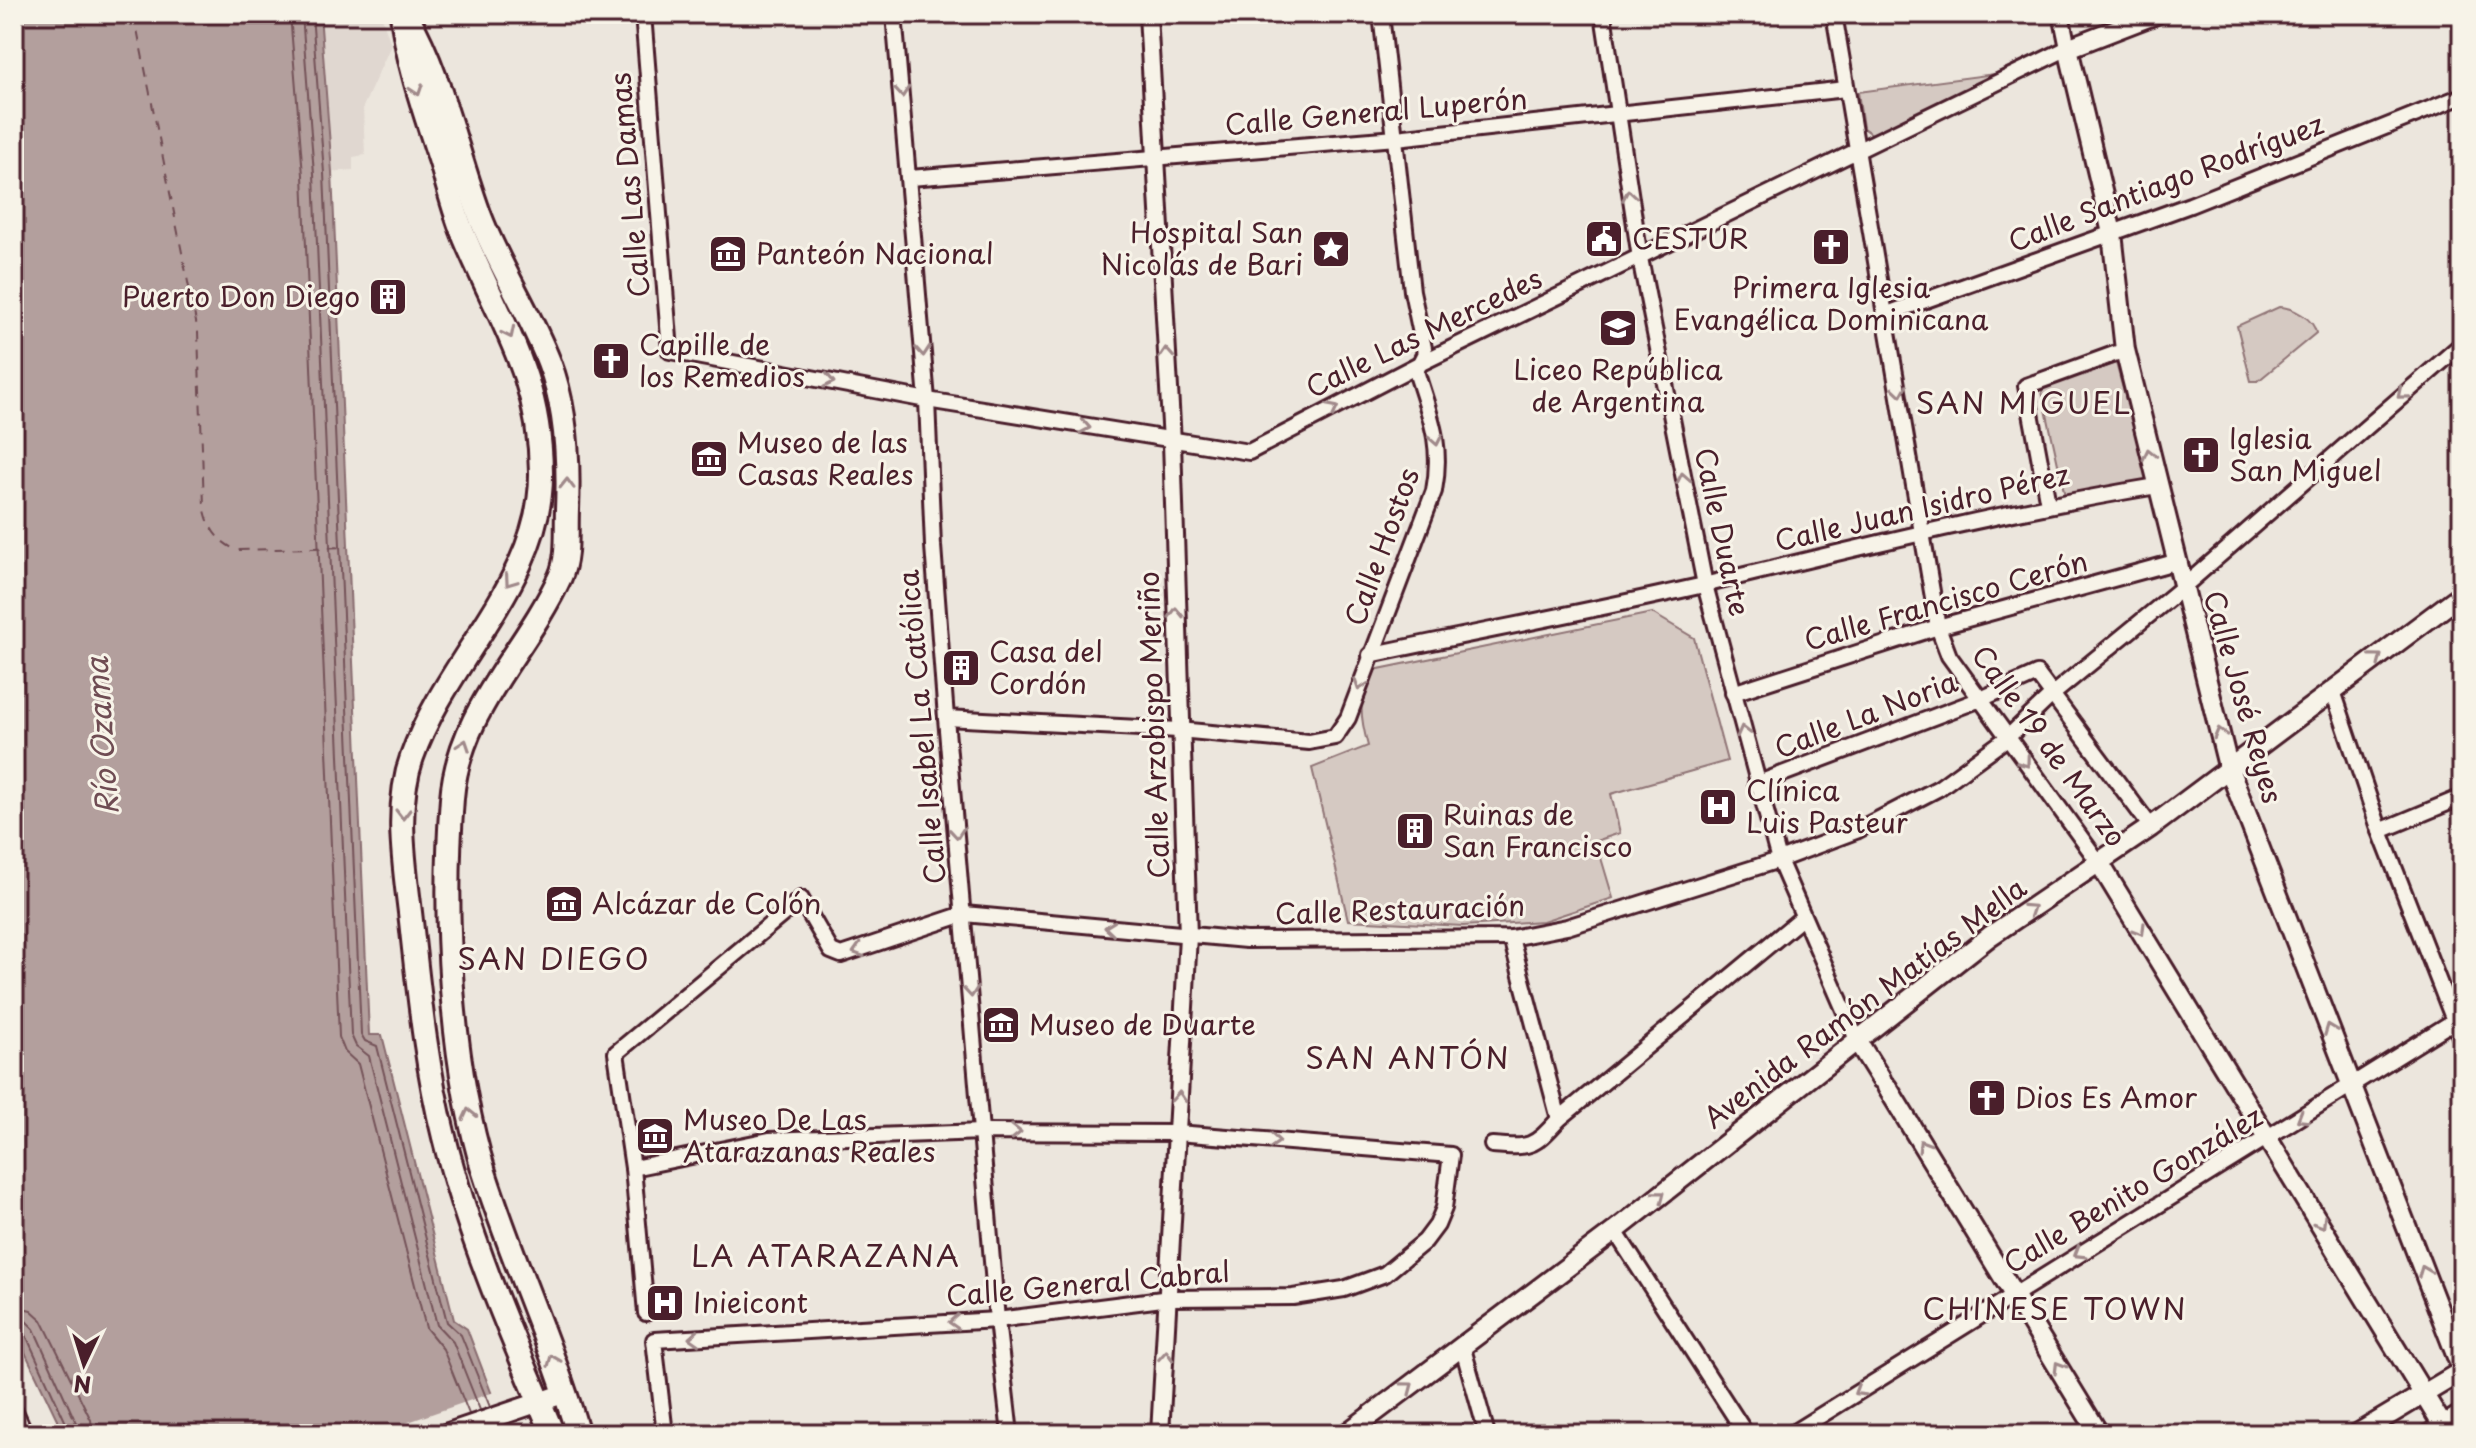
<svg xmlns="http://www.w3.org/2000/svg" width="2476" height="1448" font-family="'Playpen Sans',sans-serif">
<rect width="100%" height="100%" fill="#ece6dd"/>
<filter id="ink" filterUnits="userSpaceOnUse"><feTurbulence type="fractalNoise" baseFrequency=".0125" numOctaves="2"/><feDisplacementMap in="SourceGraphic" scale="16" xChannelSelector="R" yChannelSelector="G"/><feConvolveMatrix kernelMatrix="1 2 1 2 8 2 1 2 1" color-interpolation-filters="sRGB"/></filter>
<g filter="url(#ink)">
<!-- built -->
<polygon fill="#e0d7d0" points="320,14 381,14 391,45 363,107 365,155 353,157 353,170 332,172"/>
<!-- green -->
<g fill="#d5c9c2" stroke="#907476" stroke-width="2">
<polygon points="1994,74 1996,79 1881,133 1872,134 1863,128 1858,92"/>
<path d="M2279 307C2293 307 2314 319 2316 333L2258 381H2251L2237 326Z"/>
<polygon points="2116,363 2148,481 2065,496 2041,387"/>
<path d="M1652 613 1694 638 1727 761 1611 794 1620 833 1596 841 1613 898 1543 921 1463 926 1348 920 1312 768 1368 746C1360 717 1357 697 1374 670Z"/>
</g>
<!-- water -->
<polygon fill="#b39f9d" stroke="#896c6f" stroke-width="2" points="14,14 320,14 332,172 369,1035 382,1035 454,1320 467,1329 507,1434 64,1434 14,1329"/>
<!-- pier -->
<polygon fill="#ece6dd" points="497,1391 511,1434 374,1434"/>
<g fill="none" stroke-linecap="round" stroke-linejoin="round">
<!-- shore -->
<g stroke="#745259" stroke-width="2">
<polyline points="290,14 303,175 339,1037 345,1052 358,1064 426,1328 443,1349 469,1414"/>
<polyline points="302,14 314,174 351,1035 356,1046 369,1056 437,1325 453,1342 480,1410"/>
<polyline points="312,14 324,173 361,1034 365,1041 377,1046 447,1322 461,1335 490,1407"/>
<polyline points="14,1306 31,1310 42,1320 91,1420 93,1434"/>
<polyline points="14,1318 25,1320 34,1329 81,1434"/>
<polyline points="14,1328 25,1333 71,1434"/>
</g>
<!-- ferry -->
<path stroke="#6f4c53" stroke-width="2" stroke-dasharray="10 8" stroke-linecap="butt" d="M134 14 198 332 204 506C209 529 215 539 236 550L347 547"/>
<defs>
<g id="minor">
<polyline points="643,14 670,351 927,400 1249,452 1417,365 2068,48 2061,14"/>
<polyline points="894,14 927,400 933,546 946,718 997,1320 1010,1434"/>
<polyline points="1603,14 1640,258 1705,585 1779,860 1858,1042"/>
<polyline points="1834,14 1938,627 1949,656 2100,864"/>
<polyline points="910,178 1396,138 1846,89"/>
<polyline points="1887,314 2190,205 2462,96"/>
<polyline points="2048,504 2026,386 2125,350"/>
<path d="M1370 655C1483 631 1596 610 1708 584 1857 548 2005 511 2157 486"/>
<polyline points="2333,691 2380,831 2462,1041"/>
<polyline points="1733,693 1938,627 2175,562"/>
<path d="M946 718 1179 730 1309 742 1335 737 1348 718 1434 491C1443 444 1430 416 1416 371L1425 353 1412 291 1381 14"/>
<polyline points="1756,784 1981,699 2037,674 2151,827"/>
<polyline points="2380,831 2462,797"/>
<polyline points="1511,938 1559,1119"/>
<path d="M1492 1145C1530 1148 1533 1148 1559 1119L1803 917"/>
<polyline points="633,1168 769,1140 982,1132 1177,1133 1451,1155 1444,1208 1437,1225 1425,1241 1385,1274 1344,1289 1293,1297 1170,1298 997,1320 654,1340 665,1434"/>
<polyline points="1615,1231 1746,1434"/>
<polyline points="646,1313 633,1168 616,1053 801,899 831,951 841,955 964,914 1246,940 1511,938 1567,927 1779,860 1856,831 1939,788 2007,738 2054,693 2182,588 2462,344"/>
<polyline points="1462,1345 1487,1434"/>
<polyline points="1791,1434 2462,1016"/>
</g>
<polyline id="tertiary" points="1148,14 1172,442 1188,936 1160,1434"/>
<g id="secondary">
<polyline points="2156,14 2068,48 2112,233 2125,350 2228,766 2462,1370"/>
<polyline points="2100,864 2443,1426"/>
<polyline points="1858,1042 1881,1079"/>
<polyline points="1887,1087 2099,1434"/>
<polyline points="14,1414 23,1434"/>
<polyline points="445,1434 566,1393"/>
<polyline points="1346,1434 1615,1231 1990,936 2151,827 2462,594"/>
<polyline points="2357,1434 2462,1371"/>
<polyline points="2430,1434 2462,1414"/>
</g>
<g id="primary">
<path d="M402 14C408 65 424 110 440 159 448 185 454 213 465 238 501 324 540 375 541 472 543 579 446 659 412 757 394 809 405 867 411 921 419 994 426 1066 444 1137 469 1239 512 1337 553 1434"/>
<path d="M406 14C443 79 455 150 481 219 500 268 530 313 549 362 567 408 569 462 567 510 566 532 569 557 560 577 525 653 459 710 452 798 443 913 450 1062 484 1172 512 1260 552 1345 578 1434"/>
</g>
</defs>
<!-- minor casing -->
<use href="#minor" stroke="#4a1f2b" stroke-width="20"/>
<!-- tertiary casing -->
<use href="#tertiary" stroke="#4a1f2b" stroke-width="22"/>
<!-- secondary casing -->
<use href="#secondary" stroke="#4a1f2b" stroke-width="24"/>
<!-- primary casing -->
<use href="#primary" stroke="#4a1f2b" stroke-width="28"/>
<!-- minor -->
<use href="#minor" stroke="#f7f3e8" stroke-width="14"/>
<!-- tertiary -->
<use href="#tertiary" stroke="#f7f3e8" stroke-width="16"/>
<!-- secondary -->
<use href="#secondary" stroke="#f7f3e8" stroke-width="18"/>
<!-- primary -->
<use href="#primary" stroke="#f7f3e8" stroke-width="22"/>
</g>
<!-- one-way arrows -->
<defs><path id="oneway-chevron" d="M-2-3.5L2.5 0L-2 3.5" fill="none" stroke-width="1.6" stroke-linecap="round" stroke-linejoin="round" transform="scale(2)"/></defs>
<g stroke="#a0898a">
<use href="#oneway-chevron" transform="translate(417 90) rotate(71)"/>
<use href="#oneway-chevron" transform="translate(902 92) rotate(85)"/>
<use href="#oneway-chevron" transform="translate(1629 195) rotate(-100)"/>
<use href="#oneway-chevron" transform="translate(509 333) rotate(64)"/>
<use href="#oneway-chevron" transform="translate(923 351) rotate(85)"/>
<use href="#oneway-chevron" transform="translate(1166 353) rotate(-94)"/>
<use href="#oneway-chevron" transform="translate(829 381) rotate(11)"/>
<use href="#oneway-chevron" transform="translate(1900 391) rotate(81)"/>
<use href="#oneway-chevron" transform="translate(2402 394) rotate(140)"/>
<use href="#oneway-chevron" transform="translate(1333 409) rotate(-27)"/>
<use href="#oneway-chevron" transform="translate(1085 427) rotate(10)"/>
<use href="#oneway-chevron" transform="translate(1436 440) rotate(79)"/>
<use href="#oneway-chevron" transform="translate(2149 454) rotate(-103)"/>
<use href="#oneway-chevron" transform="translate(1683 478) rotate(-101)"/>
<use href="#oneway-chevron" transform="translate(567 484) rotate(-89)"/>
<use href="#oneway-chevron" transform="translate(510 581) rotate(125)"/>
<use href="#oneway-chevron" transform="translate(1176 613) rotate(-91)"/>
<use href="#oneway-chevron" transform="translate(2377 658) rotate(-37)"/>
<use href="#oneway-chevron" transform="translate(1360 685) rotate(109)"/>
<use href="#oneway-chevron" transform="translate(1743 731) rotate(-104)"/>
<use href="#oneway-chevron" transform="translate(2220 733) rotate(-105)"/>
<use href="#oneway-chevron" transform="translate(464 745) rotate(-71)"/>
<use href="#oneway-chevron" transform="translate(2025 762) rotate(54)"/>
<use href="#oneway-chevron" transform="translate(403 814) rotate(90)"/>
<use href="#oneway-chevron" transform="translate(957 833) rotate(85)"/>
<use href="#oneway-chevron" transform="translate(2030 909) rotate(-33)"/>
<use href="#oneway-chevron" transform="translate(1110 928) rotate(-174)"/>
<use href="#oneway-chevron" transform="translate(2140 930) rotate(59)"/>
<use href="#oneway-chevron" transform="translate(858 951) rotate(163)"/>
<use href="#oneway-chevron" transform="translate(971 992) rotate(85)"/>
<use href="#oneway-chevron" transform="translate(2330 1029) rotate(-111)"/>
<use href="#oneway-chevron" transform="translate(1179 1097) rotate(-86)"/>
<use href="#oneway-chevron" transform="translate(469 1114) rotate(-103)"/>
<use href="#oneway-chevron" transform="translate(2302 1118) rotate(149)"/>
<use href="#oneway-chevron" transform="translate(1016 1132) rotate(-1)"/>
<use href="#oneway-chevron" transform="translate(1275 1141) rotate(4)"/>
<use href="#oneway-chevron" transform="translate(1923 1145) rotate(-122)"/>
<use href="#oneway-chevron" transform="translate(1660 1196) rotate(-38)"/>
<use href="#oneway-chevron" transform="translate(2321 1223) rotate(58)"/>
<use href="#oneway-chevron" transform="translate(2079 1253) rotate(149)"/>
<use href="#oneway-chevron" transform="translate(2424 1271) rotate(-111)"/>
<use href="#oneway-chevron" transform="translate(954 1322) rotate(177)"/>
<use href="#oneway-chevron" transform="translate(694 1338) rotate(177)"/>
<use href="#oneway-chevron" transform="translate(1166 1356) rotate(-86)"/>
<use href="#oneway-chevron" transform="translate(553 1360) rotate(-112)"/>
<use href="#oneway-chevron" transform="translate(2059 1367) rotate(-121)"/>
<use href="#oneway-chevron" transform="translate(1408 1387) rotate(-37)"/>
<use href="#oneway-chevron" transform="translate(1859 1391) rotate(148)"/>
</g>
</g>
<!-- icons -->
<defs>
<symbol id="civic-square" viewBox="-11 -11 22 22"><rect x="-9" y="-9" width="18" height="18" rx="4" fill="#4a1f2b" stroke="#f7f3e8"/><path d="M-.6-6.5H3V-4.5H.6V-3L4-1V1h2V6H-6V1h2V-1L-.6-3ZM-1.2 2.5V6h2.4V2.5Z" fill="#fff"/></symbol>
<symbol id="church-square" viewBox="-11 -11 22 22"><rect x="-9" y="-9" width="18" height="18" rx="4" fill="#4a1f2b" stroke="#f7f3e8"/><path d="M-1.2-6h2.4v3.5h3.3v2.4h-3.3V6h-2.4V-.1h-3.3v-2.4h3.3Z" fill="#fff"/></symbol>
<symbol id="sight-square" viewBox="-11 -11 22 22"><rect x="-9" y="-9" width="18" height="18" rx="4" fill="#4a1f2b" stroke="#f7f3e8"/><path d="M0-6L1.8-2.2L6-1.7L2.9 1.2L3.7 5.4L0 3.3L-3.7 5.4L-2.9 1.2L-6-1.7L-1.8-2.2Z" fill="#fff"/></symbol>
<symbol id="museum-square" viewBox="-11 -11 22 22"><rect x="-9" y="-9" width="18" height="18" rx="4" fill="#4a1f2b" stroke="#f7f3e8"/><path d="M0-6L6-3V-2H-6V-3ZM-5-1h2V3h-2ZM-1-1h2V3h-2ZM3-1h2V3H3ZM-6 4H6V6H-6Z" fill="#fff"/></symbol>
<symbol id="building-square" viewBox="-11 -11 22 22"><rect x="-9" y="-9" width="18" height="18" rx="4" fill="#4a1f2b" stroke="#f7f3e8"/><path d="M-4-6H4V6H1V3H-1V6H-4ZM-2.5-4.3h1.7v1.8h-1.7ZM.8-4.3h1.7v1.8H.8ZM-2.5-1h1.7V.8h-1.7ZM.8-1h1.7V.8H.8Z" fill="#fff"/></symbol>
<symbol id="school-square" viewBox="-11 -11 22 22"><rect x="-9" y="-9" width="18" height="18" rx="4" fill="#4a1f2b" stroke="#f7f3e8"/><path d="M0-5L7-2L0 1L-7-2ZM-4 1L0 2.5L4 1V4Q0 6-4 4Z" fill="#fff"/></symbol>
<symbol id="hospital-square" viewBox="-11 -11 22 22"><rect x="-9" y="-9" width="18" height="18" rx="4" fill="#4a1f2b" stroke="#f7f3e8"/><path d="M-5-5h3v3.5h4V-5h3V5h-3V1.5h-4V5h-3Z" fill="#fff"/></symbol>
</defs>
<g fill-rule="evenodd">
<use href="#civic-square" x="1582" y="217" width="44" height="44"/>
<use href="#church-square" x="1809" y="225" width="44" height="44"/>
<use href="#sight-square" x="1309" y="227" width="44" height="44"/>
<use href="#museum-square" x="706" y="232" width="44" height="44"/>
<use href="#building-square" x="366" y="275" width="44" height="44"/>
<use href="#school-square" x="1596" y="306" width="44" height="44"/>
<use href="#church-square" x="589" y="339" width="44" height="44"/>
<use href="#church-square" x="2179" y="433" width="44" height="44"/>
<use href="#museum-square" x="687" y="437" width="44" height="44"/>
<use href="#building-square" x="939" y="646" width="44" height="44"/>
<use href="#hospital-square" x="1696" y="785" width="44" height="44"/>
<use href="#building-square" x="1393" y="809" width="44" height="44"/>
<use href="#museum-square" x="542" y="882" width="44" height="44"/>
<use href="#museum-square" x="979" y="1003" width="44" height="44"/>
<use href="#church-square" x="1965" y="1076" width="44" height="44"/>
<use href="#museum-square" x="633" y="1114" width="44" height="44"/>
<use href="#hospital-square" x="643" y="1281" width="44" height="44"/>
</g>
<g text-anchor="middle" stroke-width="6" stroke-linejoin="round" paint-order="stroke">
<!-- street labels -->
<g font-size="28" fill="#4a1f2b" stroke="#f7f3e8">
<text transform="translate(1376 112) rotate(-5)" y="10">Calle General Luperón</text>
<text transform="translate(2166 183) rotate(-21)" y="10">Calle Santiago Rodríguez</text>
<text transform="translate(630 185) rotate(-95)" y="10">Calle Las Damas</text>
<text transform="translate(1424 333) rotate(-26)" y="10">Calle Las Mercedes</text>
<text transform="translate(1922 508) rotate(-13)" y="10">Calle Juan Isidro Pérez</text>
<text transform="translate(1722 532) rotate(78)" y="10">Calle Duarte</text>
<text transform="translate(1382 547) rotate(-70)" y="10">Calle Hostos</text>
<text transform="translate(1946 601) rotate(-16)" y="10">Calle Francisco Cerón</text>
<text transform="translate(2243 697) rotate(74)" y="10">Calle José Reyes</text>
<text transform="translate(1866 715) rotate(-21)" y="10">Calle La Noria</text>
<text transform="translate(1154 725) rotate(-92)" y="10">Calle Arzobispo Meriño</text>
<text transform="translate(922 727) rotate(-95)" y="10">Calle Isabel La Católica</text>
<text transform="translate(2049 746) rotate(54)" y="10">Calle 19 de Marzo</text>
<text transform="translate(1400 910) rotate(-2)" y="10">Calle Restauración</text>
<text transform="translate(1865 1003) rotate(-37)" y="10">Avenida Ramón Matías Mella</text>
<text transform="translate(2133 1190) rotate(-31)" y="10">Calle Benito González</text>
<text transform="translate(1088 1284) rotate(-5)" y="10">Calle General Cabral</text>
</g>
<!-- poi labels -->
<g font-size="28" fill="#4a1f2b" stroke="#f7f3e8" text-anchor="start">
<text x="1303" y="243" text-anchor="end">Hospital San<tspan x="1303" dy="32">Nicolás de Bari</tspan></text>
<text x="1632" y="249">CESTUR</text>
<text x="756" y="264">Panteón Nacional</text>
<text x="1831" y="298" text-anchor="middle">Primera Iglesia<tspan x="1831" dy="32">Evangélica Dominicana</tspan></text>
<text x="360" y="307" text-anchor="end">Puerto Don Diego</text>
<text x="639" y="355">Capille de<tspan x="639" dy="32">los Remedios</tspan></text>
<text x="1618" y="380" text-anchor="middle">Liceo República<tspan x="1618" dy="32">de Argentina</tspan></text>
<text x="2229" y="449">Iglesia<tspan x="2229" dy="32">San Miguel</tspan></text>
<text x="737" y="453">Museo de las<tspan x="737" dy="32">Casas Reales</tspan></text>
<text x="989" y="662">Casa del<tspan x="989" dy="32">Cordón</tspan></text>
<text x="1746" y="801">Clínica<tspan x="1746" dy="32">Luis Pasteur</tspan></text>
<text x="1443" y="825">Ruinas de<tspan x="1443" dy="32">San Francisco</tspan></text>
<text x="592" y="914">Alcázar de Colón</text>
<text x="1029" y="1035">Museo de Duarte</text>
<text x="2015" y="1108">Dios Es Amor</text>
<text x="683" y="1130">Museo De Las<tspan x="683" dy="32">Atarazanas Reales</tspan></text>
<text x="693" y="1313">Inieicont</text>
</g>
<!-- neighbourhood labels -->
<g font-size="30" letter-spacing="2" fill="#4a1f2b" stroke="#f7f3e8">
<text x="2024" y="414">SAN MIGUEL</text>
<text x="554" y="970">SAN DIEGO</text>
<text x="1408" y="1069">SAN ANTÓN</text>
<text x="826" y="1267">LA ATARAZANA</text>
<text x="2055" y="1320">CHINESE TOWN</text>
</g>
<!-- water labels -->
<g font-size="30" font-style="italic" fill="#6f4c53" stroke="#f7f3e8">
<text transform="translate(103 736) rotate(-94)" y="10">Río Ozama</text>
</g>
</g>
<!-- margin -->
<rect width="2476" height="1448" fill="none" stroke="#f7f3e8" stroke-width="48"/>
<rect x="24" y="24" width="2428" height="1400" fill="none" stroke="#4a1f2b" stroke-width="3" filter="url(#ink)"/>
<!-- north arrow -->
<g transform="translate(84 1364) rotate(184)" stroke="#f7f3e8" stroke-width="6" paint-order="stroke">
<path d="M0-6L14 30L0 20L-14 30Z" fill="#4a1f2b"/>
<text y="-12" font-size="22" font-weight="bold" text-anchor="middle" fill="#4a1f2b">N</text>
</g>
</svg>
